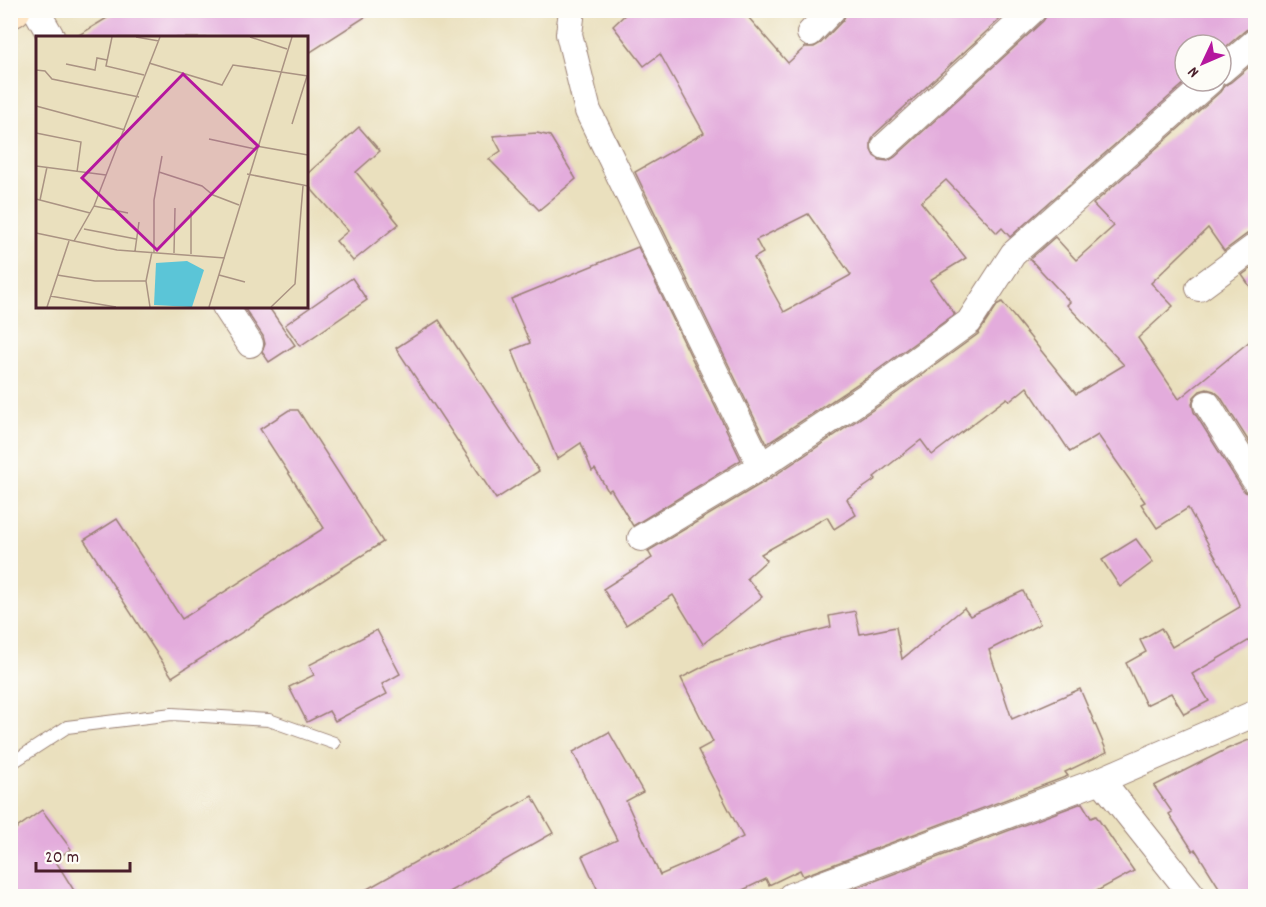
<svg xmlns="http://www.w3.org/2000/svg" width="1266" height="907" font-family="Dekko,sans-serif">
<rect width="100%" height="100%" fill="#fdfcf7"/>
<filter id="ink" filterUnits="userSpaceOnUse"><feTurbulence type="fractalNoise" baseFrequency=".0167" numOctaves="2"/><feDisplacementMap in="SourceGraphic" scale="12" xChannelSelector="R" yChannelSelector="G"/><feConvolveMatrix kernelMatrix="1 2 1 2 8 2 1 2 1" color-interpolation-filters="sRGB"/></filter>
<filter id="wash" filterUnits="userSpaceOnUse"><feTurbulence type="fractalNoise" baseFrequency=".008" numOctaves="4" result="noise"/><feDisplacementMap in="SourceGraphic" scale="24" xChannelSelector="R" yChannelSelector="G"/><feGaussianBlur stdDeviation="1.35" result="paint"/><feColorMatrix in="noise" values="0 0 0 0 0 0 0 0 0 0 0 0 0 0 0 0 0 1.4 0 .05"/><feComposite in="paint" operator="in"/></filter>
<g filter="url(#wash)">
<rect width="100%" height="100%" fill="#eae0be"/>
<g id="blocks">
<!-- building -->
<g fill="#e3acdc" fill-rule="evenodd">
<polygon points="120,10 376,10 306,55 306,38 74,38"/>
<path d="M630 10H742L788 63 805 47H814L821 43 843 20 846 14 847 10H1010L874 135 871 142V150L874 156 880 160 888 161 895 157 1043 21 1047 15 1048 10H1256V26L1246 30 1221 51V45H1185V81H1187L1010 237 1002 228 997 233 946 180 921 202 966 258 930 280 955 314 865 379 767 444 635 172 704 133 660 54 644 66 613 26ZM808 214 851 275 784 312 754 258 763 253 756 240Z"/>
<polygon points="1256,61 1256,231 1247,234 1224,251 1208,228 1151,283 1173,306 1138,338 1179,399 1256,336 1256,453 1220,396 1214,391 1207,389 1200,391 1194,397 1192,404 1194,412 1243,490 1249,495 1256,497 1256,644 1253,638 1192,674 1209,701 1184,714 1171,693 1146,705 1126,663 1146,652 1140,640 1161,628 1172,647 1240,607 1228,579 1188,508 1157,528 1141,504 1145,502 1098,435 1070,452 1027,387 1010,401 1007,398 932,455 921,440 874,477 876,479 847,499 856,515 834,529 827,517 761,554 767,560 747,578 762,597 703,644 673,595 626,625 603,589 652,558 648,551 769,479 883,403 978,334 998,304 1002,302 1076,394 1124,365 1067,305 1070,302 1030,259 1055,237 1076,260 1114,226 1093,204 1220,92 1224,86 1231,82"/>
<polygon points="359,127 380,151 356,172 399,224 353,261 336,241 348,231 306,183 306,175"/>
<polygon points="537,133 550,136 576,179 539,210 489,159 501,151 493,136"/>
<polygon points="638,247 741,460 633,526 611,489 608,491 595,469 592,471 581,443 557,459 512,350 530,343 511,299"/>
<polygon points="1256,265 1256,295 1242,275"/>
<polygon points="352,278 367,300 300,346 285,325"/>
<polygon points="243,306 268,306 295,345 269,362 262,352 265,344 263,336"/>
<polygon points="439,320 539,471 496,499 396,348"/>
<polygon points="289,410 298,410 383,542 172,677 84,540 117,519 182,619 324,528 260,429"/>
<polygon points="1136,539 1153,562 1120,587 1102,560"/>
<polygon points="1023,591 1040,624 989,650 1012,719 1080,689 1107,752 1065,772 1068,776 803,876 800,870 769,885 766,879 728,897 601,897 582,856 617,840 573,752 609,732 643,792 626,801 660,875 718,850 743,837 698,750 713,742 681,678 714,661 779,640 831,627 829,616 855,611 860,634 896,627 902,659 964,608 970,616"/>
<polygon points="377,630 400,674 382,684 387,694 335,721 329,711 307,722 289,687 314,675 309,665"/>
<polygon points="1256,737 1256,897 1225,897 1195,849 1193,851 1169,814 1172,812 1154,786 1227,749"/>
<polygon points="532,796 553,833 440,897 353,897"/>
<polygon points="1082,803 1091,818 1096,816 1134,871 1086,897 832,897"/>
<polygon points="42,810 71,849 55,860 78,897 10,897 10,833"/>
</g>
</g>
</g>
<g filter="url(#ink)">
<use href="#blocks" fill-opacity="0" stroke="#9a8074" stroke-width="1.5"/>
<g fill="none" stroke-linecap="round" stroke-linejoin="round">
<defs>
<polyline id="service" points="10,764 67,727 172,714 269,720 334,743"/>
<g id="minor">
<polyline points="36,10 52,38"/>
<polyline points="572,10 569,34 588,111 761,466"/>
<polyline points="810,33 832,10"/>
<polyline points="1221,71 1256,41"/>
<polyline points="885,146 1033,10"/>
<polyline points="1199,288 1256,246"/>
<polyline points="225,306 250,344"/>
<polyline points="1207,404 1256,482"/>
<polyline points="641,538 761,466 874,391 969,322 1013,254 1210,81"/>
<polyline points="1101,780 1193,896"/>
<polyline points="791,896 1101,780 1256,713"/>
</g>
<polyline id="secondary" points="10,12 14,10"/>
</defs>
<!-- service casing -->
<use href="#service" stroke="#9a8074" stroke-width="14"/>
<!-- minor casing -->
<use href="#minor" stroke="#9a8074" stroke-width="28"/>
<!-- secondary casing -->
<use href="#secondary" stroke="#9a8074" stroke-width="35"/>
<!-- service -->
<use href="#service" stroke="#fff" stroke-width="12"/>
<!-- minor -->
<use href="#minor" stroke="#fff" stroke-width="26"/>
<!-- secondary -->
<use href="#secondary" stroke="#fde5c5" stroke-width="33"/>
</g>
</g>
<!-- overview -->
<g transform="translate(36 36)">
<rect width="272" height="272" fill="#eae0be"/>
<path d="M151 225 168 234 156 271 118 269 120 227Z" fill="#5bc5d7"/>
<path fill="none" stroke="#aa9383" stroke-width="1.5" d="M76 1 70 30 108 39M100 1 123 5M214 1 251 13M113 27 186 49 197 29 272 40M30 28 59 34 61 22 71 24M0 34 9 35 16 43 103 61M0 70 89 94M256 88 271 40M0 97 45 106 41 136M173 103 219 113M220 110 272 119M0 130 70 139M123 136 166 150 177 159 203 169M211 138 272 150M0 163 54 177M4 164 11 131M58 170 92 177M155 174V218M48 193 100 203M0 197 81 214 189 222M38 205 58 170 124 1M99 215 103 186M118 216V164L126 120M138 217 139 172M21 239 59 245H110M183 239 209 246M14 260 80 271M11 271 33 205M114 271 110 245 116 216M173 271 256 1M235 271 259 248 267 150"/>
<path fill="#b5179e" fill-opacity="0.15" stroke="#b5179e" stroke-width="3" d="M147 38 222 110 121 214 46 142Z"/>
<rect width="272" height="272" fill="none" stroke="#4a1f2b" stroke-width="3"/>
</g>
<!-- margin -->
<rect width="1266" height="907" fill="none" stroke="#fdfcf7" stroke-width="36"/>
<!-- north arrow -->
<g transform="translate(1203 63) rotate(226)"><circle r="28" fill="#fdfcf7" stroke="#b5a4a5" stroke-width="1.5"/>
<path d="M0-4.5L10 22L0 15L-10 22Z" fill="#b5179e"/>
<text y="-9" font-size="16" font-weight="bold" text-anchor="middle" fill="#4a1f2b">N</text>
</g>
<!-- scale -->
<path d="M36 862v9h94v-9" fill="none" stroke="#4a1f2b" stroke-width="3"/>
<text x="45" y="862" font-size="18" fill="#4a1f2b" stroke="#fdfcf7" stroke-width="4.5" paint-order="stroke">20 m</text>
</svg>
